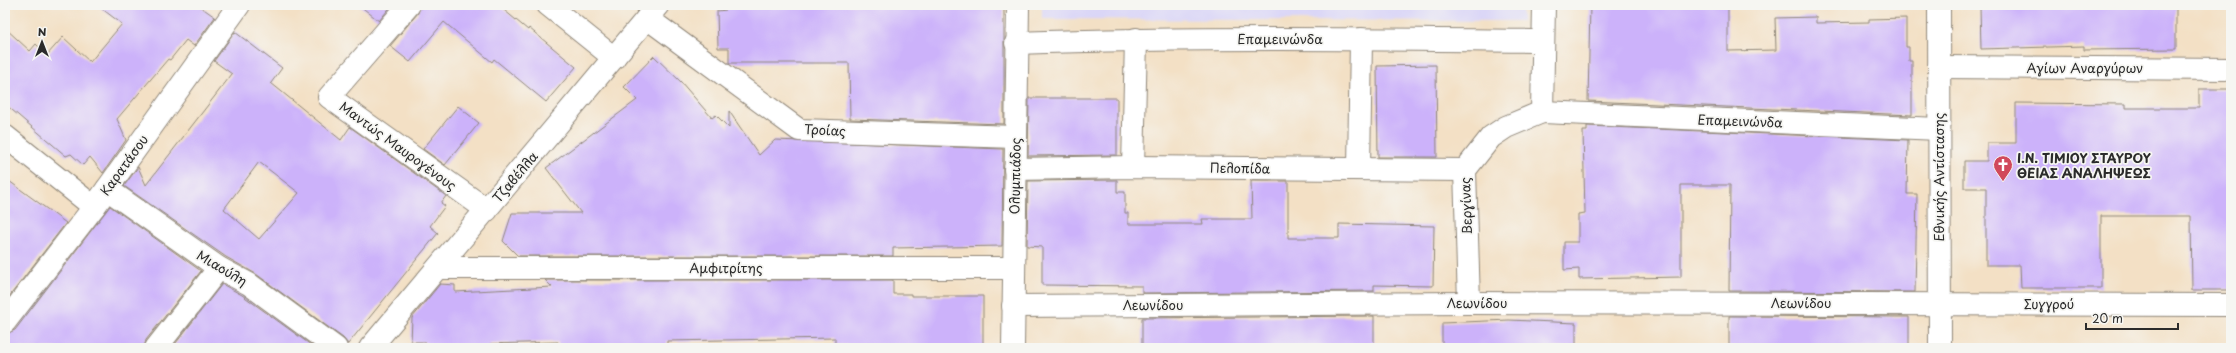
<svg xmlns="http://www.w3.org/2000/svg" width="2236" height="353" font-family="'Playpen Sans',sans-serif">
<rect width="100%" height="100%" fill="#f6f6f2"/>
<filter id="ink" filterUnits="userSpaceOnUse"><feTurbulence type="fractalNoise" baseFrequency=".025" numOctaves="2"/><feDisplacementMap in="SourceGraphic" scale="8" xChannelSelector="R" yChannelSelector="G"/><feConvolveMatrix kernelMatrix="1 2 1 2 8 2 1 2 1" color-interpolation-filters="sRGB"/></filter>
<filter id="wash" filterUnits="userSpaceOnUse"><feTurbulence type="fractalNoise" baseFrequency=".012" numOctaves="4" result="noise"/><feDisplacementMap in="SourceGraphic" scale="16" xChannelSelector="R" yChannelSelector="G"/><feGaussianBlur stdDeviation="0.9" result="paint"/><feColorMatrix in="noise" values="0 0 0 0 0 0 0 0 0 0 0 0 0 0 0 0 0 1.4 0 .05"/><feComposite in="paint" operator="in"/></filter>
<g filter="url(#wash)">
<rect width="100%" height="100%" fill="#f3e0c5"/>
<!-- built -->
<polygon fill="#dad6f7" points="1042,5 1522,5 1522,21 1042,19"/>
<g id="blocks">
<!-- building -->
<g fill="#ccb2fa" fill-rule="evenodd">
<polygon points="97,5 198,5 215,17 194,46 186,40 170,60 168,59 117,119 126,140 103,173 90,157 83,165 71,154 66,156 5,104 5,28 30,51 36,44 47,55 63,37 90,62 122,24"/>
<polygon points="359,5 392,5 379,21"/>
<polygon points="421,5 498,5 528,30 529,28 576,67 546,102 494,59 492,62 444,22 410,62 390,46 418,13"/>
<polygon points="726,5 1004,5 1004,124 850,119 849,63 729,63 729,48 718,48 717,11 726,10"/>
<polygon points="1590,5 1728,5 1728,51 1776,50 1775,18 1816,17 1816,23 1869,22 1869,19 1906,18 1906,47 1909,47 1909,61 1912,61 1912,115 1588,101"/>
<polygon points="1991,5 2176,5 2176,49 2084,50 2084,46 1981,49 1980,7 1991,7"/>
<path d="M235 32 282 68 271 83 341 140 350 127 446 196 441 203 445 206 430 226 438 233 348 344 343 338 256 274 226 257 124 186 138 167 146 185 232 74 214 61ZM259 162 299 193 259 239 224 209Z"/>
<polygon points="654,56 681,82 712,118 716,115 729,128 729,111 759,155 775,140 1003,149 1002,246 893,248 893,256 518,256 503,241 512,213 581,213 546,168 637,100 624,87"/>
<polygon points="1436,65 1437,157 1378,157 1377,66"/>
<polygon points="2199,89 2231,89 2231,290 2192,290 2191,216 2101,216 2101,288 2021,288 2020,265 1986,265 1986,188 1964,188 1964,161 1987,161 1987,143 2016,143 2016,103 2126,104 2126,108 2199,108"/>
<polygon points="1029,98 1117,98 1117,155 1028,156"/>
<polygon points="458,106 479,123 445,165 423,149"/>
<polygon points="1587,126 1908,140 1907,194 1917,194 1915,292 1729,291 1730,185 1681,185 1681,277 1579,279 1579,269 1564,270 1564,242 1578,242 1578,214 1585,213 1583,131 1587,131"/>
<polygon points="5,178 66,223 5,302"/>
<polygon points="1117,180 1117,192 1125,192 1125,213 1128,213 1128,224 1203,224 1202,219 1252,219 1251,181 1288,181 1288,238 1339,238 1339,224 1434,226 1433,286 1374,285 1374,291 1142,293 1142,286 1042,285 1042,247 1027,246 1028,181"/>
<polygon points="110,206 201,271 146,340 144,348 5,348 5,334 15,330"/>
<polygon points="545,280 893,280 893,294 911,294 911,296 983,296 983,348 869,348 869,345 835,345 835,338 667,341 667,348 558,348 558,342 490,344 490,348 446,348 425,347 425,342 411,342 412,318 440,284 455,285 455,292 552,287"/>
<polygon points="222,284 242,295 315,348 172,348"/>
<polygon points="1374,316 1374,348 1142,348 1142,318"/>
<polygon points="1729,316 1909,317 1909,348 1729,348"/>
<polygon points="1509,320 1576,323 1576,348 1442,348 1442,323"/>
</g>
</g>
</g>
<g filter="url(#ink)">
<use href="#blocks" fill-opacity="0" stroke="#8f8678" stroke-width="1"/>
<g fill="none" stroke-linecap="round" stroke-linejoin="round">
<defs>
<g id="street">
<polyline points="409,5 329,97 487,210"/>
<polyline points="548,5 614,58"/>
<polyline points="647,18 799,130 1015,137"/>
<path d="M1016 43C1192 37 1368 39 1543 41"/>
<polyline points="1939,67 2231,69"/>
<polyline points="1542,112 1939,129"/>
<polyline points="5,136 94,207"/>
<polyline points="1133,167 1136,39"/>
<polyline points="1015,169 1133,167 1465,170"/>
<polyline points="1359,169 1361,39"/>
<polyline points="107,189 219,268 249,284 336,348"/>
<polyline points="438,268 1014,268"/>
<polyline points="1469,303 1465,170 1491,137 1506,127 1542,112 1544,5"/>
<polyline points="1013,306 1469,303 2231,305"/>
<polyline points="5,322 94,207 239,5"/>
<polyline points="156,348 219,268"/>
</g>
<g id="secondary">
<polyline points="1939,5 1940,348"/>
<polyline points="370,348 658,5"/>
<polyline points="1013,348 1018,5"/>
</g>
</defs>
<!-- street casing -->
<use href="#street" stroke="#8f8678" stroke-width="24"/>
<!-- secondary casing -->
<use href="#secondary" stroke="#8f8678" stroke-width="24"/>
<!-- street -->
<use href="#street" stroke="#fff" stroke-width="22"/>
<!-- secondary -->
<use href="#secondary" stroke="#fff" stroke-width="22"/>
</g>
</g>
<!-- icons -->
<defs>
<symbol id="church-pin" viewBox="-11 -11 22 30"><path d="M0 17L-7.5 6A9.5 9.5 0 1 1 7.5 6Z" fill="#d1495b" stroke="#f6f6f2"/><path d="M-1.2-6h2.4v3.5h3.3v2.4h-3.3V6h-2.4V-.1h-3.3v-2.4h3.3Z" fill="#fff"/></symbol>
</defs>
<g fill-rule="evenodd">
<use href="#church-pin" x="1992" y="154" width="22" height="30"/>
</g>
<g text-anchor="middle" stroke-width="3.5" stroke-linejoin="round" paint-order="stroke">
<!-- street labels -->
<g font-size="13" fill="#2b2b2b" stroke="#f6f6f2">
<text x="1280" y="44">Επαμεινώνδα</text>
<text x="2085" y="73">Αγίων Αναργύρων</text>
<text transform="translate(1740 121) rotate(2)" y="5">Επαμεινώνδα</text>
<text transform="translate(825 130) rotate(3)" y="5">Τροίας</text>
<text transform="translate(398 146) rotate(36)" y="5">Μαντώς Μαυρογένους</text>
<text transform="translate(124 165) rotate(-54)" y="5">Καρατάσου</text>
<text transform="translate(1240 168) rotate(1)" y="5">Πελοπίδα</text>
<text transform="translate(1015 176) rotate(-89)" y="5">Ολυμπιάδος</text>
<text transform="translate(515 177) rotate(-50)" y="5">Τζαβέλλα</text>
<text transform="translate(1939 177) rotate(-90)" y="5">Εθνικής Αντίστασης</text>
<text transform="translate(1466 206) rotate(-92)" y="5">Βεργίνας</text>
<text transform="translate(222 268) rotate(31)" y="5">Μιαούλη</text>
<text x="726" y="273">Αμφιτρίτης</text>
<text x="1477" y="308">Λεωνίδου</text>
<text x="1801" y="308">Λεωνίδου</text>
<text x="2049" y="309">Συγγρού</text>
<text x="1153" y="310">Λεωνίδου</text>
</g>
<!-- poi labels -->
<g font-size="13" font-weight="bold" fill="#2b2b2b" stroke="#f6f6f2" text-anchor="start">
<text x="2017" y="163">Ι.Ν. ΤΙΜΙΟΥ ΣΤΑΥΡΟΥ<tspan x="2017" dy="15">ΘΕΙΑΣ ΑΝΑΛΗΨΕΩΣ</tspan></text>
</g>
</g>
<!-- margin -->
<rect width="2236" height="353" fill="none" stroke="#f6f6f2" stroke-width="20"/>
<!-- north arrow -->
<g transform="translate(42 42)" stroke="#f6f6f2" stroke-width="3" paint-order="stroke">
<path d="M0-3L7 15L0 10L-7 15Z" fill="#2b2b2b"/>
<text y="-6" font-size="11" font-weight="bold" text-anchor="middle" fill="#2b2b2b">N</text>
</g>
<!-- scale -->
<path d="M2086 323v6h92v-6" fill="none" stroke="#2b2b2b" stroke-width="2"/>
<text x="2092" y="323" font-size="12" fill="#2b2b2b" stroke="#f6f6f2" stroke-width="3" paint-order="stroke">20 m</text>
</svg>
